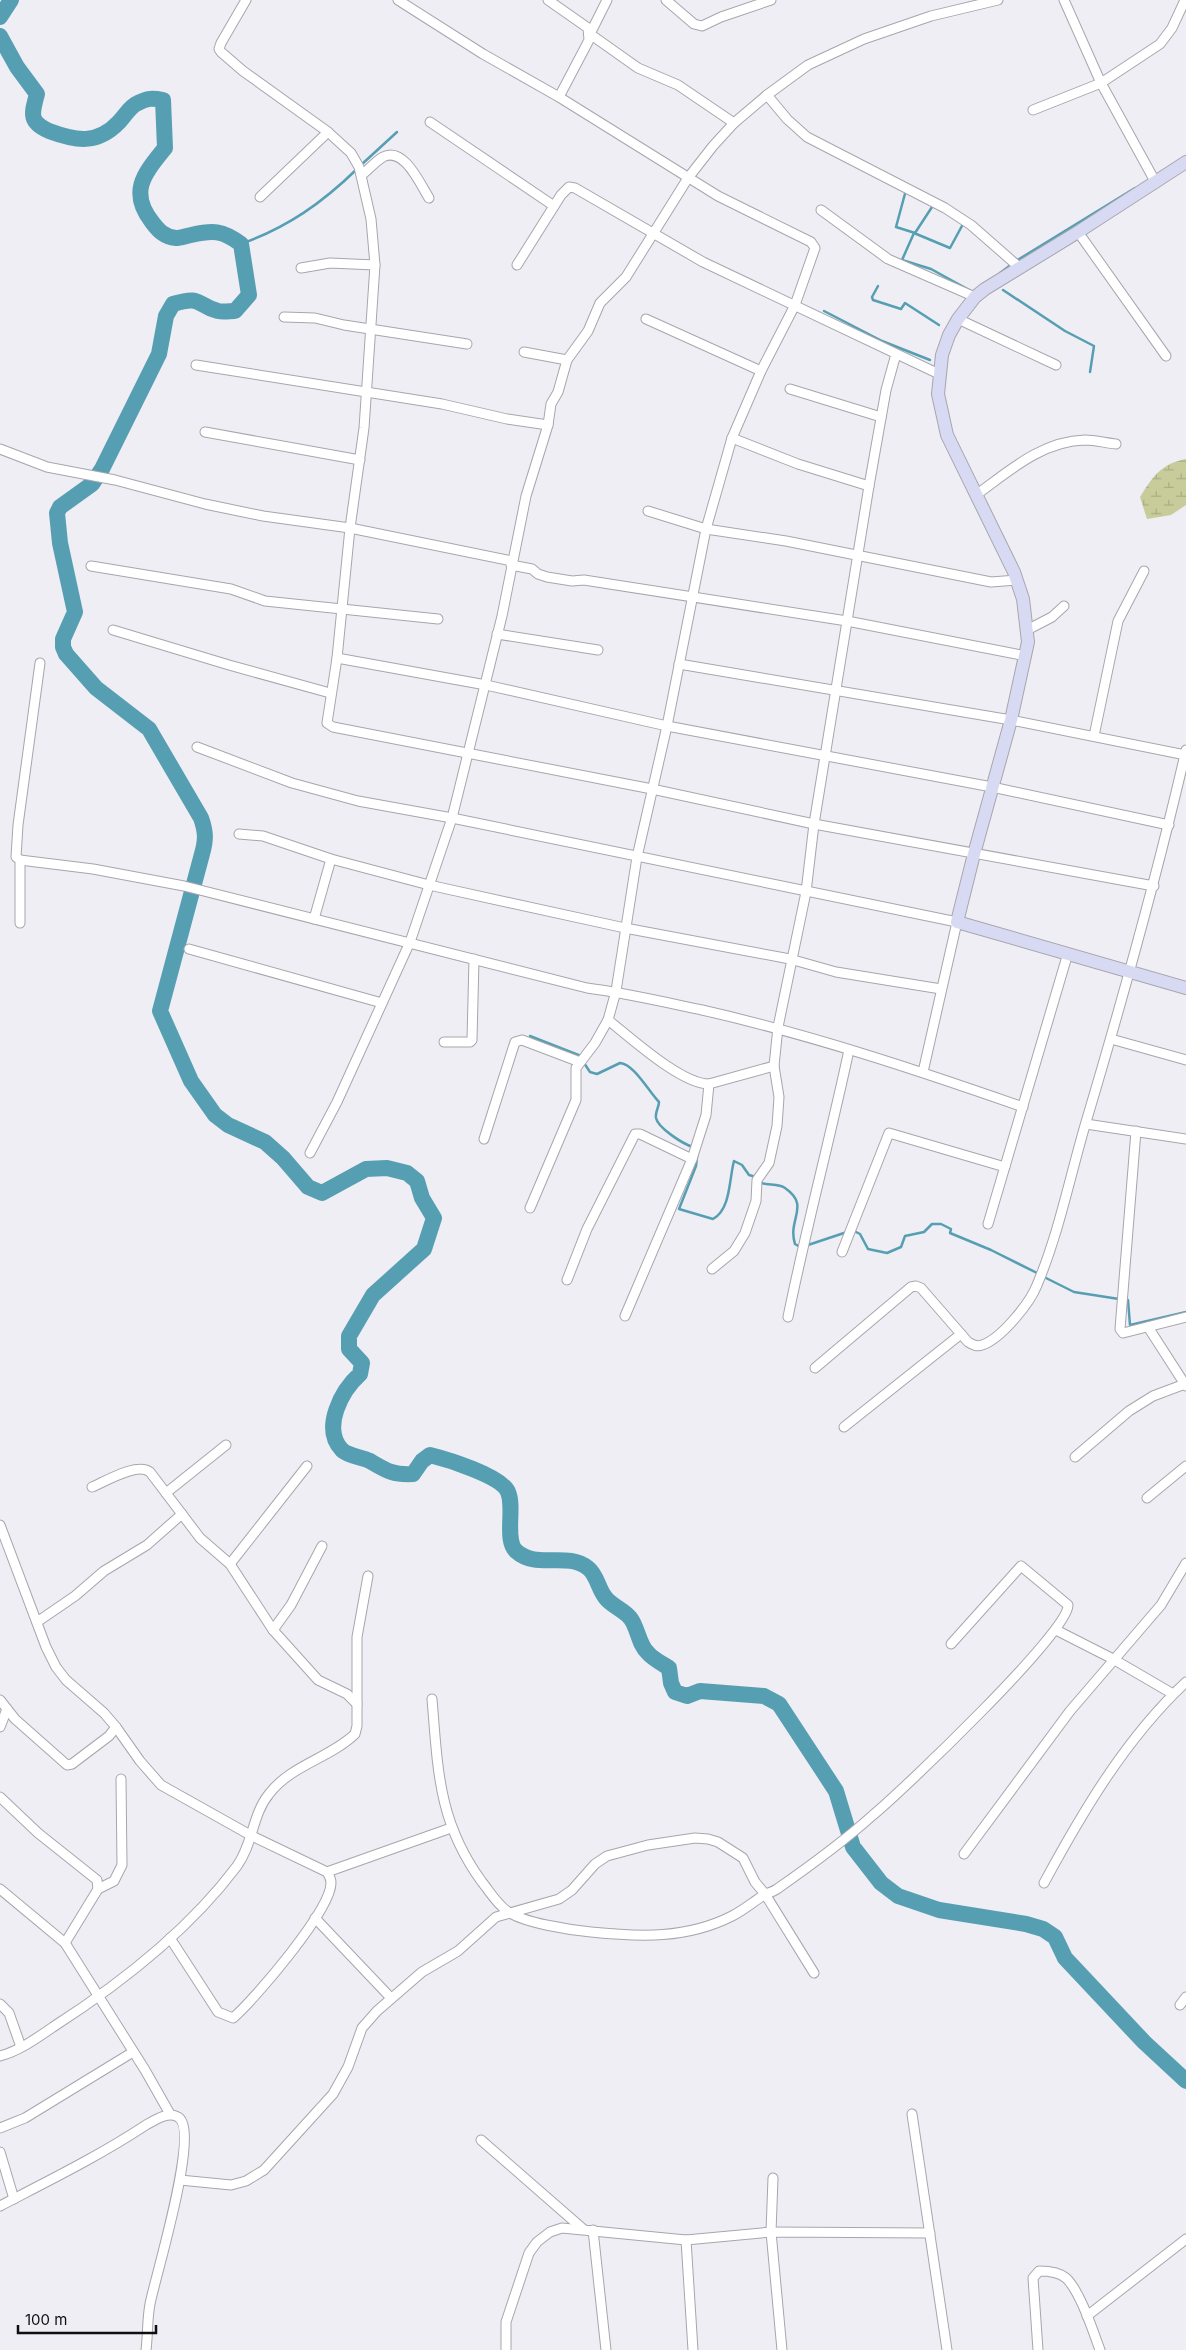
<svg xmlns="http://www.w3.org/2000/svg" width="1186" height="2350" font-family="Inter,sans-serif">
<defs>
<pattern id="wetland-marsh" width="20" height="14" patternUnits="userSpaceOnUse" patternTransform="scale(1.25)"><rect width="20" height="14" fill="#c7cc9a"/><path d="M1 5h8M5 5V1M11 12h8M15 12V8" fill="none" stroke="#aaae84"/></pattern>
</defs>
<rect width="100%" height="100%" fill="#efeef5"/>
<!-- wetland -->
<path fill="url(#wetland-marsh)" d="M1186 459V505L1171 515 1147 519 1140 497C1153 476 1161 464 1186 459Z"/>
<g fill="none" stroke-linecap="round" stroke-linejoin="round">
<!-- stream -->
<g stroke="#569fb2" stroke-width="2.5">
<polyline points="361,165 397,132"/>
<polyline points="906,190 896,227 915,233 932,207"/>
<polyline points="963,224 950,248 914,233 902,260 931,269 971,291"/>
<path d="M241 244C288 227 322 203 357 169"/>
<polyline points="1016,261 1135,188"/>
<polyline points="1000,273 1012,264"/>
<polyline points="878,286 872,297 873,300 901,309 905,303 939,325"/>
<polyline points="1003,290 1065,331 1094,346 1090,372"/>
<polyline points="824,311 882,341 930,360"/>
<polyline points="530,1036 581,1056"/>
<path d="M584 1063 590 1072 597 1074 620 1063C634 1064 649 1092 659 1102 659 1107 655 1112 656 1118 658 1128 683 1144 693 1147"/>
<path d="M697 1157 696 1166 679 1209 713 1219C731 1209 729 1179 734 1161L742 1165 749 1175 756 1177"/>
<path d="M759 1182C766 1186 778 1183 785 1188 811 1206 787 1219 795 1244L800 1247"/>
<polyline points="852,1230 860,1234 868,1249 887,1253 901,1247 905,1236 924,1232 932,1224 941,1224 951,1229 950,1233 991,1250 1039,1274"/>
<polyline points="805,1246 847,1232"/>
<polyline points="1044,1277 1074,1292 1119,1299"/>
<polyline points="1125,1299 1128,1300 1130,1325 1186,1312"/>
</g>
<!-- river -->
<g stroke="#569fb2" stroke-width="16">
<polyline points="0,17 11,0"/>
<path d="M0 36 17 67 37 94C32 113 28 122 49 131 76 141 97 145 119 122 125 116 130 106 138 103 147 98 153 98 163 100L165 148C145 173 128 191 152 222 158 230 164 237 176 238 180 238 186 236 191 235 213 230 222 230 241 244L249 295 235 311C230 311 223 312 218 311 195 305 203 295 173 304L166 316 159 354 102 469 92 484 60 507 57 513 60 543 75 612 63 639V647L66 654 96 688 149 729 201 818C206 832 206 840 202 854L160 1011 191 1081 215 1115 228 1125 265 1142 283 1158 308 1187 322 1193 366 1169 387 1168 407 1173 417 1181 422 1198 434 1218 424 1249 373 1295 349 1336V1349L362 1363 360 1374C342 1390 321 1428 342 1450 348 1456 362 1457 370 1461 387 1471 393 1475 413 1474L422 1461 430 1455C446 1459 502 1476 508 1492 515 1508 504 1540 516 1551 537 1570 566 1551 588 1568 597 1575 598 1588 605 1597 611 1606 625 1610 631 1619 638 1629 639 1645 648 1653 653 1659 663 1664 669 1668L671 1683 675 1692 687 1696 700 1691 764 1696 779 1704 836 1791 853 1847 881 1883 898 1896 939 1910 1026 1924 1043 1929 1055 1937 1065 1958 1144 2042 1186 2081"/>
</g>
<defs>
<g id="street">
<polyline points="246,0 221,43 219,49 221,52 243,71 328,132 351,153 359,167 371,219 375,265 364,428 350,528 337,658 327,723 333,727 652,789 814,824 1154,886"/>
<polyline points="398,0 483,54 559,97 718,196 811,242 815,248 795,305 761,371 732,438 706,529 667,726 637,857 616,991 608,1020 595,1043 576,1068 576,1100 530,1208"/>
<polyline points="548,0 588,28 589,40 559,97"/>
<polyline points="607,0 590,34 638,68 678,85 734,123"/>
<polyline points="666,0 694,24 702,26 721,17 771,0"/>
<polyline points="1064,0 1101,83 1156,183"/>
<polyline points="767,95 787,119 807,137 945,208 971,225 1019,267"/>
<polyline points="1033,110 1101,83 1160,44 1172,28 1185,0"/>
<polyline points="430,122 554,206"/>
<path d="M361 174 364 173C370 168 376 161 383 157 404 146 420 184 429 198"/>
<polyline points="260,197 328,132"/>
<polyline points="821,210 888,259 975,297"/>
<polyline points="1078,232 1166,356"/>
<polyline points="517,265 561,195 569,187 575,188 703,262 939,374"/>
<polyline points="301,268 330,263 375,265"/>
<polyline points="284,317 315,318 344,325 467,344"/>
<polyline points="646,319 761,371"/>
<polyline points="958,319 1056,365"/>
<polyline points="524,352 567,360"/>
<polyline points="196,365 442,404 507,419 548,425"/>
<polyline points="790,389 881,417"/>
<polyline points="205,432 360,460"/>
<polyline points="732,438 798,464 869,486"/>
<polyline points="0,449 47,467 115,480 205,504 263,516 350,528 512,561"/>
<path d="M976 495C1009 471 1042 441 1085 440 1095 440 1106 443 1116 444"/>
<polyline points="648,511 706,529 786,541 991,582 1017,580"/>
<polyline points="511,565 532,569 538,574 547,577 572,581 584,580 847,621 1026,656"/>
<polyline points="91,566 231,589 265,601 438,619"/>
<polyline points="113,630 229,665 330,693"/>
<polyline points="1027,630 1052,617 1064,606"/>
<polyline points="497,634 598,650"/>
<polyline points="337,658 486,685 667,726 992,787 1169,825"/>
<polyline points="679,664 1011,720 1186,755"/>
<polyline points="1094,736 1118,621 1144,571"/>
<polyline points="197,747 292,783 358,801 452,818 957,922 923,1072"/>
<polyline points="239,834 263,836 331,859 429,885 625,928 790,959 836,972 941,989"/>
<path d="M20 860 93 869 184 886 587 988C626 993 664 1002 702 1010 812 1035 917 1070 1023 1107"/>
<polyline points="314,919 331,859"/>
<polyline points="20,923 20,860 16,857 18,825 40,663"/>
<polyline points="189,949 382,1003"/>
<path d="M608 1020C631 1038 681 1084 709 1084L774 1066"/>
<polyline points="1111,1039 1186,1060"/>
<polyline points="444,1042 470,1042 472,1040 474,959"/>
<polyline points="1086,1124 1186,1139"/>
<polyline points="1136,1131 1120,1329 1123,1333 1186,1317"/>
<polyline points="484,1139 515,1042 522,1040 580,1062"/>
<polyline points="310,1153 337,1102 410,942 452,818 502,616 526,496 548,425 551,404 558,392 567,360 588,331 600,303 626,277 688,178 713,146 734,123 767,95 808,65 864,39 931,16 998,0"/>
<polyline points="988,1224 1068,953"/>
<polyline points="842,1252 889,1133 1005,1167"/>
<polyline points="712,1269 734,1251 745,1233 756,1201 757,1180 769,1163 777,1126 779,1097 774,1066 778,1027 806,892 814,824 869,486 886,390 896,354"/>
<polyline points="567,1280 587,1229 635,1134 640,1134 692,1159"/>
<polyline points="625,1316 692,1159 706,1115 709,1084"/>
<path d="M788 1317C806 1228 830 1139 849 1050"/>
<polyline points="1148,1327 1186,1386"/>
<path d="M815 1368 911 1287 916 1286 921 1288 968 1342C973 1345 977 1347 982 1345 1001 1339 1030 1303 1037 1285 1059 1233 1070 1176 1086 1122 1123 998 1157 876 1186 750"/>
<polyline points="844,1427 961,1334"/>
<polyline points="1075,1457 1129,1411 1153,1396 1185,1384"/>
<path d="M92 1487C106 1481 138 1462 150 1472L200 1538 230 1564 273 1630 318 1680 347 1694 357 1704"/>
<polyline points="166,1493 226,1445"/>
<polyline points="1147,1498 1186,1466"/>
<path d="M0 1525 46 1647 56 1667 66 1680 104 1713 116 1727 140 1761 161 1785 252 1836 327 1872C329 1875 331 1879 331 1883 331 1910 255 1999 233 2018L218 2012 170 1938"/>
<polyline points="230,1564 307,1466"/>
<polyline points="37,1622 75,1596 104,1571 147,1545 182,1514"/>
<polyline points="273,1630 291,1605 322,1546"/>
<polyline points="1056,1630 1113,1659 1173,1694"/>
<path d="M432 1699C438 1770 438 1822 482 1882 490 1892 497 1904 507 1911 523 1923 571 1930 591 1932 640 1937 687 1939 732 1916 744 1910 753 1902 764 1895 767 1893 773 1892 777 1889 810 1866 843 1842 873 1815 902 1791 1070 1631 1068 1605L1021 1566 951 1644"/>
<polyline points="0,1700 15,1719 67,1765 72,1764 109,1736 116,1727"/>
<polyline points="0,1727 7,1709"/>
<polyline points="0,1797 38,1833 97,1880 98,1889 65,1943"/>
<polyline points="964,1854 1070,1711 1161,1605 1186,1563"/>
<polyline points="327,1872 451,1828"/>
<path d="M1044 1883C1083 1811 1126 1738 1186 1682"/>
<polyline points="0,1889 65,1943 145,2070 170,2114"/>
<polyline points="98,1889 114,1881 122,1865 121,1779"/>
<polyline points="315,1918 391,1998"/>
<polyline points="0,2004 9,2013 21,2047"/>
<polyline points="1180,2005 1186,1997"/>
<path d="M0 2056C19 2051 37 2038 53 2027 120 1984 189 1930 237 1866 253 1844 252 1815 269 1794 291 1765 330 1758 355 1734L357 1726V1637L368 1576"/>
<polyline points="912,2114 947,2350"/>
<polyline points="0,2128 25,2118 133,2052"/>
<polyline points="481,2140 583,2229"/>
<polyline points="0,2152 14,2199"/>
<polyline points="773,2178 771,2232 782,2350"/>
<polyline points="180,2180 231,2185 246,2181 264,2170 333,2094 348,2067 362,2028 377,2011 422,1972 458,1951 496,1917 559,1899 572,1890 595,1864 607,1856 648,1845 695,1838 708,1839 718,1842 743,1858 755,1882 765,1894 814,1973"/>
<path d="M0 2206C50 2180 99 2156 146 2125 155 2120 168 2111 178 2117 201 2130 155 2277 150 2304 147 2319 148 2335 146 2350"/>
<polyline points="593,2230 606,2350"/>
<polyline points="686,2240 693,2350"/>
<polyline points="1087,2316 1186,2239"/>
<polyline points="506,2350 506,2322 529,2253 537,2242 550,2232 562,2228 686,2240 771,2232 930,2233"/>
<path d="M1038 2350 1033 2278 1039 2271C1047 2271 1059 2272 1066 2278 1080 2291 1093 2331 1100 2350"/>
</g>
<polyline id="secondary" points="1186,162 1078,232 985,289 975,297 958,319 949,335 942,355 938,394 947,435 1014,572 1023,599 1028,642 1011,720 974,854 957,922 1186,988"/>
</defs>
<!-- street casing -->
<use href="#street" stroke="#a7a6ad" stroke-width="11"/>
<!-- secondary casing -->
<use href="#secondary" stroke="#a7a6ad" stroke-width="14"/>
<!-- street -->
<use href="#street" stroke="#fff" stroke-width="9"/>
<!-- secondary -->
<use href="#secondary" stroke="#d7daf2" stroke-width="12"/>
</g>
<!-- scale -->
<path d="M18 2325v8h138v-8" fill="none" stroke="#0f0e10" stroke-width="2.5"/>
<text x="25" y="2325" font-size="15" fill="#0f0e10" stroke="#efeef5" stroke-width="4" paint-order="stroke">100 m</text>
</svg>
